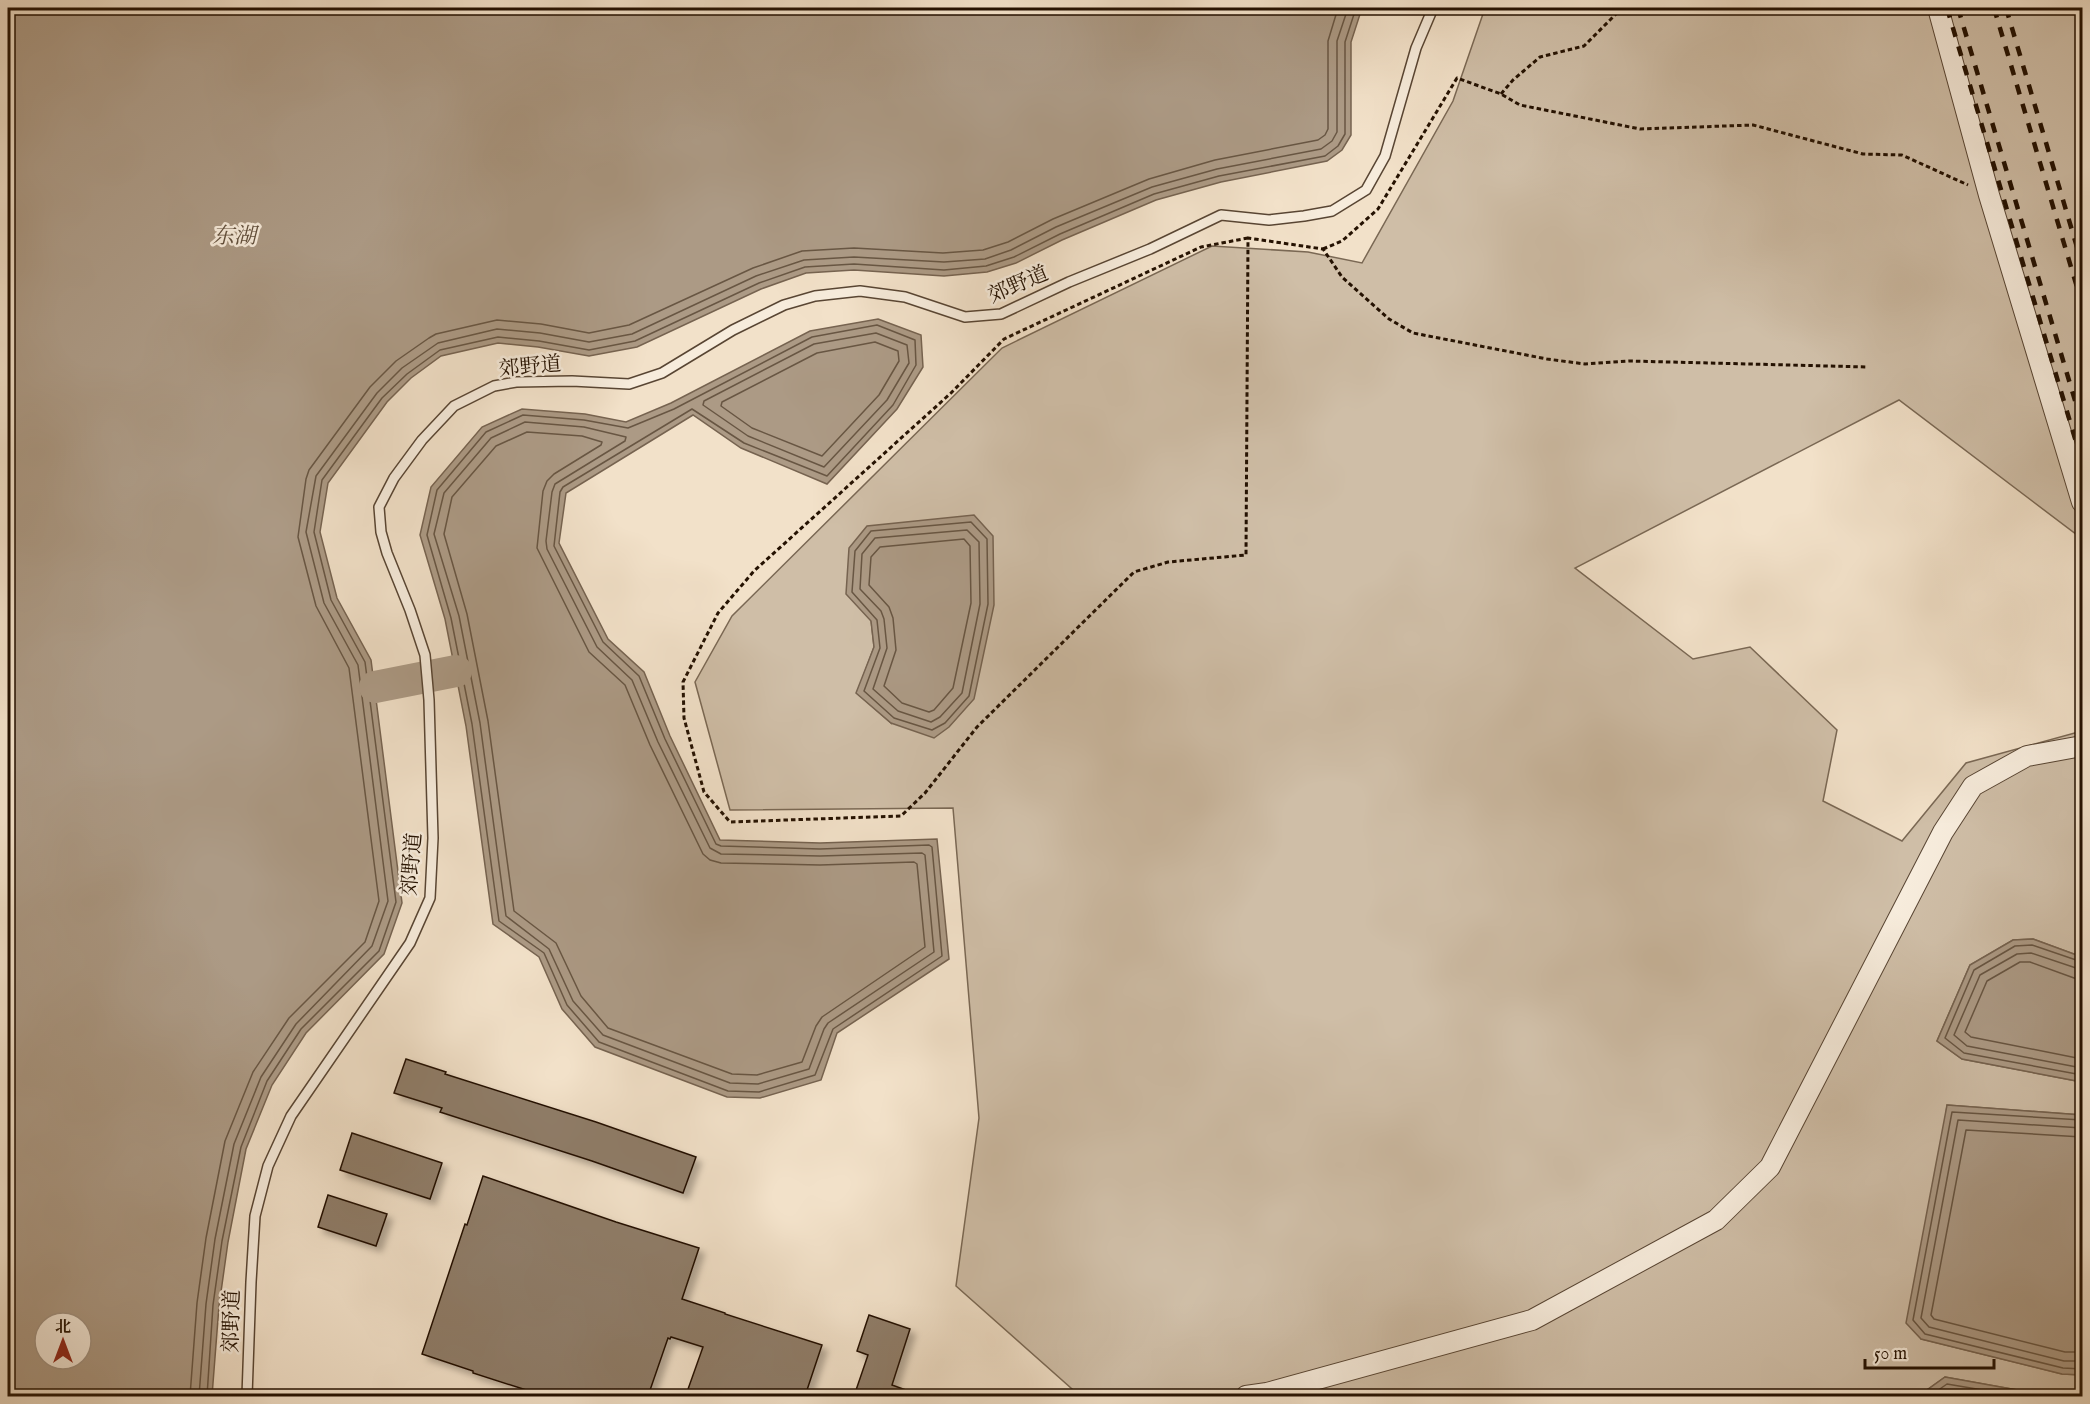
<svg xmlns="http://www.w3.org/2000/svg" width="2090" height="1404" font-family="'IM FELL English','Noto Serif SC',serif">
<defs>
<filter id="shadow"><feDropShadow dx="5.5" dy="5.5" stdDeviation="3" flood-color="#0004"/></filter>
</defs>
<rect width="100%" height="100%" fill="#f2e1c9"/>
<filter id="stains"><feTurbulence type="fractalNoise" baseFrequency=".00333" numOctaves="4"/><feColorMatrix values="0 0 0 0 .2 0 0 0 0 .09 0 0 0 0 .02 0 0 0 .5 -.17"/></filter>
<radialGradient id="worn" r=".72"><stop offset=".6" stop-color="#630" stop-opacity="0"/><stop offset="1" stop-color="#630" stop-opacity=".3"/></radialGradient>
<!-- green -->
<path fill="#cfbea7" stroke="#7a6854" stroke-width="1.5" fill-rule="evenodd" d="M1485 8H2082V555L2077 535 1899 400 1575 568 1693 659 1750 647 1837 730 1823 801 1902 841 1966 763 2082 731V957L2033 939 2013 940 1970 965 1937 1041 1962 1059 2082 1082V1115L1947 1105 1921 1339 2062 1374 2082 1375V1396H2051L1945 1377 1927 1390 1926 1396H1080L956 1286 979 1118 953 808 730 810 695 682 732 616 1002 348 1212 246 1308 252 1362 263 1453 101ZM871 620 891 723 857 693 874 647Z"/>
<!-- water -->
<g fill="#ac9a85" stroke="#766350" stroke-width="1.5" fill-rule="evenodd">
<path d="M8 8H1362L1351 42V135L1342 150 1327 161 1221 182 1156 200 1062 240 1016 263 987 272 944 276 854 270 806 273 761 289 637 347 589 356 538 347 498 343 441 356 411 378 387 402 328 483 320 532 337 598 371 660 402 903 384 954 306 1033 272 1085 246 1149 228 1242 219 1306 212 1396H8ZM45 1323H81V1359H45Z"/>
<polygon points="878,319 921,335 923,367 897,409 827,484 741,448 693,415 566,493 559,543 608,639 644,672 670,736 720,840 820,843 937,839 949,959 837,1033 821,1080 760,1098 727,1097 595,1047 562,1009 539,957 493,924 466,726 445,619 420,535 431,487 482,427 522,409 585,414 626,422 671,403 810,331"/>
<polygon points="974,515 993,536 994,605 974,699 949,727 934,738 891,723 856,693 874,647 871,621 846,594 849,548 867,526"/>
<polygon points="2033,939 2082,957 2082,1082 1962,1059 1937,1041 1970,965 2013,940"/>
<polygon points="1947,1105 2082,1115 2082,1375 2062,1374 1921,1339 1906,1323"/>
<polygon points="1945,1377 2051,1396 1926,1396 1927,1390"/>
</g>
<g fill="none" stroke-linecap="round" stroke-linejoin="round">
<!-- shore -->
<g stroke="#685643" stroke-width="1.5">
<polygon points="877,325 915,340 916,365 893,405 827,476 744,443 692,409 563,487 560,492 554,546 603,642 639,676 665,739 716,844 721,846 820,849 929,845 932,847 942,956 833,1029 815,1075 759,1092 728,1091 599,1042 567,1005 544,953 499,921 472,724 451,618 427,535 437,490 486,432 523,415 584,420 628,428 674,409 812,337"/>
<polygon points="876,333 907,345 909,363 887,400 824,467 748,436 703,405 704,401 814,344"/>
<polygon points="875,342 898,351 899,361 879,395 822,456 752,428 721,406 722,402 817,353"/>
<polygon points="525,422 584,427 626,437 625,441 555,484 552,492 546,541 547,549 597,647 632,680 658,742 710,848 721,854 820,856 922,853 925,855 934,952 828,1023 824,1029 809,1069 758,1084 730,1083 603,1035 573,1001 549,949 506,916 480,723 459,616 434,534 444,493 491,438"/>
<polygon points="527,432 582,436 602,442 601,445 554,474 547,481 543,491 537,548 589,652 625,685 650,745 703,854 710,860 721,863 820,865 914,862 917,864 925,947 822,1017 816,1026 802,1062 757,1075 732,1074 608,1028 581,996 556,943 514,911 488,721 467,614 444,534 452,497 496,446"/>
<polygon points="971,522 987,539 988,604 969,696 945,723 932,730 894,718 864,691 880,648 877,620 852,592 855,551 871,531"/>
<polygon points="967,530 979,542 980,604 962,693 940,717 931,722 898,711 873,689 887,648 884,619 881,611 860,589 862,554 875,538"/>
<polygon points="964,539 970,546 971,603 953,688 934,710 929,712 902,703 884,686 896,650 893,618 889,607 869,585 871,557 880,547"/>
<polyline points="2082,962 2032,945 2015,946 1974,970 1945,1038 1964,1053 2082,1075"/>
<polyline points="2082,970 2031,953 2017,954 1980,975 1954,1035 1967,1046 2082,1068"/>
<polyline points="2082,979 2074,978 2030,962 2020,962 1987,981 1965,1032 1971,1037 2082,1059"/>
<polyline points="2082,1120 1952,1112 1913,1320 1925,1334 2063,1368 2082,1369"/>
<polyline points="2082,1128 1958,1120 1921,1318 1929,1327 2064,1361 2082,1361"/>
<polyline points="2082,1137 1966,1130 1931,1315 1934,1319 2065,1352 2082,1352"/>
<polyline points="190,1396 197,1303 206,1238 225,1141 253,1072 289,1018 365,942 379,901 349,668 316,606 298,537 306,479 309,470 370,387 396,361 429,338 436,334 497,320 541,324 589,333 629,325 753,268 802,251 854,248 943,253 983,250 1008,242 1053,219 1149,179 1215,160 1318,140 1325,135 1328,129 1328,41 1338,8"/>
<polyline points="199,1396 206,1304 215,1239 234,1144 261,1077 296,1024 372,946 388,901 358,665 324,603 306,532 316,476 377,393 402,368 438,343 497,329 540,333 589,342 632,334 756,276 804,260 854,257 944,262 985,259 1011,250 1056,227 1152,187 1217,169 1321,149 1332,141 1337,132 1337,41 1348,8"/>
<polyline points="207,1396 213,1305 222,1241 241,1147 267,1081 301,1029 379,951 396,902 365,662 331,600 314,532 322,480 382,398 407,374 440,350 498,337 539,341 589,350 635,341 759,283 805,267 854,264 944,270 986,266 1014,257 1060,234 1154,194 1219,176 1325,156 1338,146 1345,134 1345,42 1356,8"/>
<polyline points="1933,1396 1934,1393 1947,1384 2018,1396"/>
</g>
<!-- river -->
<polyline stroke="#ac9a85" stroke-width="32" points="375,687 456,671"/>
</g>
<!-- building -->
<g fill="#8f7d69" stroke="#241101" stroke-width="1.5" filter="url(#shadow)">
<polygon points="406,1059 446,1072 445,1074 596,1122 696,1157 683,1193 592,1161 440,1112 442,1108 394,1093"/>
<polygon points="352,1133 442,1163 430,1199 340,1170"/>
<polygon points="483,1176 616,1222 699,1248 682,1299 725,1313 725,1314 822,1345 805,1396 700,1396 687,1392 703,1347 671,1337 670,1339 668,1338 648,1396 545,1396 473,1373 473,1371 422,1354 465,1224 467,1225"/>
<polygon points="328,1195 387,1214 376,1246 318,1227"/>
<polygon points="869,1315 910,1329 892,1385 917,1394 917,1396 854,1396 868,1355 857,1351"/>
</g>
<g fill="none" stroke-linecap="round" stroke-linejoin="round">
<defs>
<polyline id="service" points="247,1396 251,1282 255,1216 268,1166 291,1116 410,943 430,898 433,838 429,700 425,655 410,610 387,553 381,532 379,507 394,478 422,440 454,406 494,386 516,382 572,381 629,384 662,373 733,330 784,305 815,296 860,291 905,297 965,317 1001,314 1069,282 1150,249 1221,215 1269,220 1304,216 1332,211 1366,190 1385,156 1416,48 1433,8"/>
<g id="minor">
<polyline points="1938,8 1989,195 2082,502"/>
<polyline points="1246,1396 1267,1393 1532,1320 1716,1220 1770,1167 1943,832 1973,786 2027,756 2082,746"/>
</g>
</defs>
<!-- service casing -->
<use href="#service" stroke="#584533" stroke-width="12"/>
<!-- minor casing -->
<use href="#minor" stroke="#584533" stroke-width="22"/>
<!-- path -->
<g stroke="#241101" stroke-width="3" stroke-dasharray="4.5 3" stroke-linecap="butt">
<polyline points="1912,8 1922,11"/>
<polyline points="1501,94 1513,80 1540,57 1584,46 1622,8"/>
<polyline points="1248,238 1201,247 1004,339 951,393 754,571 718,613 683,682 684,718 704,792 730,822 901,816 925,793 977,727 1134,572 1168,562 1246,555 1248,238 1323,249 1342,277 1389,319 1413,333 1547,359 1585,364 1629,361 1868,367"/>
<polyline points="1323,249 1342,241 1378,209 1457,78 1501,94 1520,105 1640,129 1753,125 1863,154 1902,155 1968,185"/>
</g>
<!-- service -->
<use href="#service" stroke="#f7ecdc" stroke-width="9"/>
<!-- minor -->
<use href="#minor" stroke="#f7ecdc" stroke-width="20"/>
<!-- rail -->
<g stroke="#241101" stroke-width="4.5" stroke-dasharray="10 10" stroke-linecap="butt">
<polyline points="1947,8 2082,462"/>
<polyline points="1958,8 2082,424"/>
<polyline points="1994,8 2082,304"/>
<polyline points="2006,8 2082,264"/>
</g>
</g>
<g text-anchor="middle" stroke-width="5" stroke-linejoin="round" paint-order="stroke">
<!-- street labels -->
<g font-size="21" fill="#241101" stroke="#f7ecdc">
<text transform="translate(1018 284) rotate(-23)" y="7">郊野道</text>
<text transform="translate(530 366) rotate(-5)" y="7">郊野道</text>
<text transform="translate(411 864) rotate(-85)" y="7">郊野道</text>
<text transform="translate(231 1321) rotate(-88)" y="7">郊野道</text>
</g>
<!-- water labels -->
<g font-size="22" font-style="italic" fill="#614f3c" stroke="#f7ecdc">
<text x="234" y="243">东湖</text>
</g>
</g>
<!-- margin -->
<rect width="2090" height="1404" fill="none" stroke="#f2e1c9" stroke-width="30"/>
<rect x="9" y="9" width="2072" height="1386" fill="none" stroke="#241101" stroke-width="3"/>
<rect x="15" y="15" width="2060" height="1374" fill="none" stroke="#241101" stroke-width="1.5"/>
<!-- north arrow -->
<g transform="translate(63 1341)"><circle r="28" fill="#f7ecdc" stroke="#a39484" stroke-width="1.5"/>
<path d="M0-4.5L10 22L0 15L-10 22Z" fill="#8f2418"/>
<text y="-9" font-size="16" font-weight="bold" text-anchor="middle" fill="#241101">北</text>
</g>
<!-- scale -->
<path d="M1865 1359v9h129v-9" fill="none" stroke="#241101" stroke-width="3"/>
<text x="1874" y="1359" font-size="18" fill="#241101" stroke="#f7ecdc" stroke-width="4.5" paint-order="stroke">50 m</text>
<rect width="100%" height="100%" filter="url(#stains)"/>
<rect width="100%" height="100%" fill="url(#worn)"/>
</svg>
